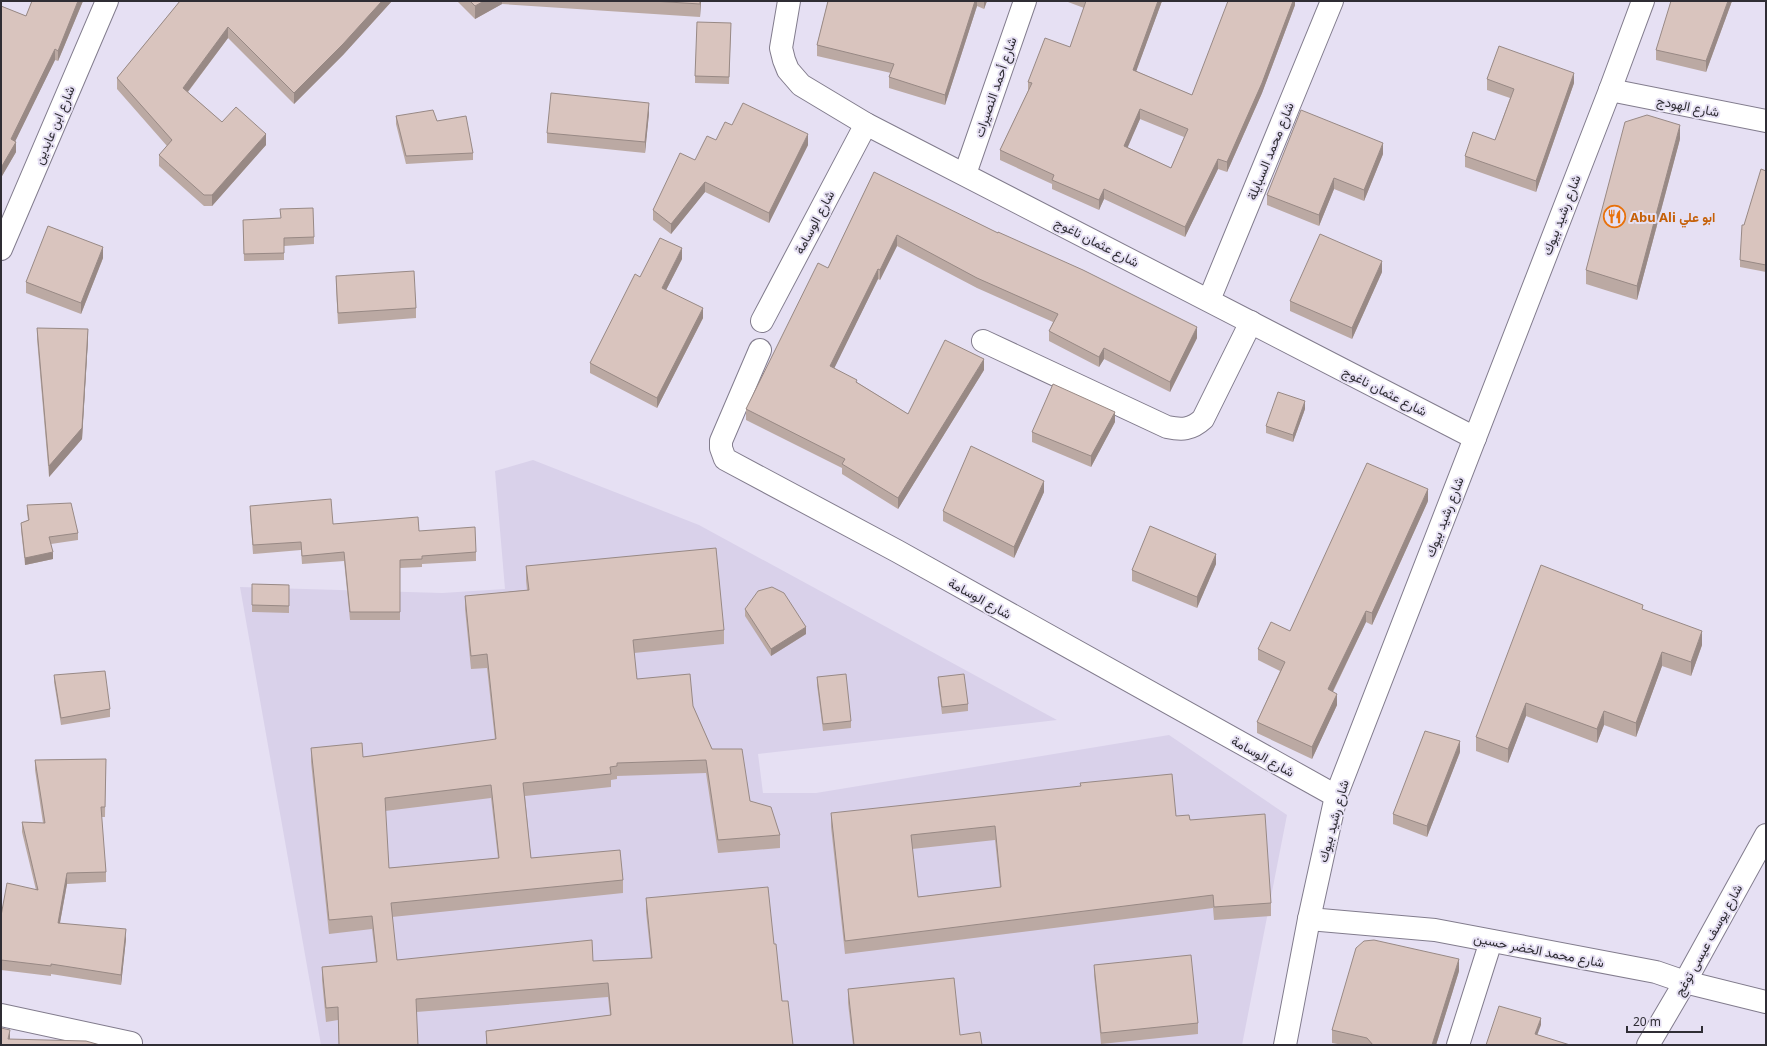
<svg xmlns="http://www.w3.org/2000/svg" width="1767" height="1046" font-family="'Noto Sans',Vazirmatn,sans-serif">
<rect width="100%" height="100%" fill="#e6e0f3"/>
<!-- built -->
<polygon fill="#d9d1ea" points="533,460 699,525 1057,720 758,754 763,793 816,793 1169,735 1287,815 1242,1045 321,1045 240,587 442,593 505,589 495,471"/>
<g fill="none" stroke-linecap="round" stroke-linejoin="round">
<defs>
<g id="minor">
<polyline points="789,1 781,48 784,60 788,70 801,85 866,124 1475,438"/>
<polyline points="1610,90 1766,121"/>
<polyline points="965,174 1025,1"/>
<polyline points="1,249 107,1"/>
<polyline points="1209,300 1332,1"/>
<polyline points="762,321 866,124"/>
<path d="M983 341 1167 427C1182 430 1191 430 1203 419L1251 322"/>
<polyline points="760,350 721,441 721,448 725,459 897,551 1336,796"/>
<polyline points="1309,919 1435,930 1656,972 1685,982 1766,1002"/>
<polyline points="1,1015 131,1043"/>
<polyline points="1285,1045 1309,919 1336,796 1610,90 1643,1"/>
<polyline points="1458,1045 1491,941"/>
<polyline points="1648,1045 1685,982 1766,835"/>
</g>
</defs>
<!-- minor casing -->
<use href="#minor" stroke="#827c8d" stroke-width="24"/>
<!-- minor -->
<use href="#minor" stroke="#fff" stroke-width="22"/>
</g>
<!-- wall -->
<g fill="#bba9a3" fill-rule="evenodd">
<polygon points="32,1 83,1 58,61 55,60 15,141 16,152 2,176 1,176 1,6 26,16"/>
<polygon points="180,1 292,2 392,1 343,55 294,104 228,38 188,92 222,122 266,145 212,206 204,206 159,166 159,155 167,146 117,89 117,78"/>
<polygon points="457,1 701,1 700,17 502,4 475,19"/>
<polygon points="828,1 987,1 984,9 977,6 945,105 889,88 889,77 891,73 817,56 817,45"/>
<path d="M1068 1H1162L1136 71 1192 95 1295 1V5L1262 93 1227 172 1218 169 1185 237 1104 199 1099 210 1052 189V184L1000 160V150L1028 91V82L1070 47 1084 8 1068 2ZM1140 119 1184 137 1171 168 1127 147Z"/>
<polygon points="1732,1 1706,72 1656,60 1656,50"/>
<polygon points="731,23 729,84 695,83 695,76"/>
<polygon points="1487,79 1574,83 1536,192 1465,167 1465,156 1495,140 1510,98 1487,90"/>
<polygon points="649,113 645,153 547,143 547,133"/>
<polygon points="396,116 437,121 473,153 473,160 406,164 396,124"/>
<polygon points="732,125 808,145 769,223 705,192 671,234 653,220 653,210 695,160"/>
<polygon points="1680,139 1637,300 1586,284 1586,270"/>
<polygon points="1383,154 1364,201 1334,189 1319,226 1267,205 1267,195"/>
<polygon points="1766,171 1766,272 1740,267 1740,260 1744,225"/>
<polygon points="874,172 1197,338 1170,392 1104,359 1099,367 1049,341 1049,331 1053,322 977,288 897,246 880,280 878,279 834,368 908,414 984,370 898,509 842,474 842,468 746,420 746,409 828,268"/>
<polygon points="243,220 314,237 314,244 284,246 284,260 244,261"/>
<polygon points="103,258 81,314 26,293 26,282"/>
<polygon points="682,259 666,290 703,318 657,408 590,373 590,363 640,277"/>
<polygon points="1382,272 1352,339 1290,311 1290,301"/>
<polygon points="336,276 416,308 416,318 338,324 336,287"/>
<polygon points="37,328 88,340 82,439 49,477 37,339"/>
<polygon points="1305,409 1293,442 1266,433 1266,426"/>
<polygon points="1115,422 1091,467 1032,442 1032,432"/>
<polygon points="1044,492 1014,558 943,521 943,511"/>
<polygon points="1428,501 1372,625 1366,622 1333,692 1337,705 1312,759 1257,733 1257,722 1280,671 1258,660 1258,649 1290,631"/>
<polygon points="27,505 78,533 78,540 51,544 53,559 25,565 21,530 21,523 28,520 27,513"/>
<polygon points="250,506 333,524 419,531 476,552 476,561 422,564 422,567 400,568 400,620 350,620 344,561 302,564 301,550 253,554 250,514"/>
<polygon points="1216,564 1197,608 1132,581 1132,570"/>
<path d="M526 566 724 630V644L634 653 637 679 693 706 712 749 750 801 780 835V848L718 853 706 773 617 776V779L611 780V787L525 796 531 858 623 880V893L392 917 397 960 593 961 651 958 646 912V898L774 944 782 1001 793 1045H486V1031L610 1015 608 997 416 1012 418 1045H339L338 1020 326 1022 322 980V967L376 962 372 929 329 934 311 762V748L363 757 495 740 487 668 471 669 465 609V596L527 590 526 580ZM491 798 498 858 389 868 385 811Z"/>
<polygon points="252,584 289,585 289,613 252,612"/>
<polygon points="745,609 806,634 771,656 745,616"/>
<polygon points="1643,609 1702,645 1691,676 1662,666 1636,737 1604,725 1597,743 1526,716 1508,763 1476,751 1476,737"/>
<polygon points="54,675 110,709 110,717 61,725 54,682"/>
<polygon points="817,677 851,721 851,728 823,731 817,685"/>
<polygon points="938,677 968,704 968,711 942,714 938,684"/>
<polygon points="1460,752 1427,837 1393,824 1393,814"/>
<polygon points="106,759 105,817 101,817 106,872 106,882 67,884 60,923 126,939 121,985 51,974 51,976 1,970 1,916 36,890 22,832 22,822 43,823 35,770 35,760"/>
<path d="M831 813 1176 816 1190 820 1271 903V916L1214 920 1213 908 845 954 831 827ZM995 840 1000 887 918 897 912 849Z"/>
<polygon points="1094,965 1198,1023 1198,1034 1101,1044 1094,975"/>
<polygon points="1459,971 1436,1045 1343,1045 1332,1043 1332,1030"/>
<polygon points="848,989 960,1035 982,1045 853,1045 848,1003"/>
</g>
<!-- shaded-wall -->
<g fill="#988985">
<polygon points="78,1 83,1 58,61 58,51"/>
<polygon points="382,1 392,1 343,55 294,104 294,93"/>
<polygon points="484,1 502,1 502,4 475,19 475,6"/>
<polygon points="700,1 701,1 700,17"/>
<polygon points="975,1 977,1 977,6 945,105 945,95"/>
<polygon points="984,1 987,1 984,9"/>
<polygon points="1158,1 1162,1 1133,80 1133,70"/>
<polygon points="1293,1 1295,1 1295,5 1262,93 1227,172 1227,162"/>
<polygon points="1728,1 1732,1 1706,72 1706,61"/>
<polygon points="228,27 228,38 183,98 183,88"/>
<polygon points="55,49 55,60 11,150 11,139"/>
<polygon points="1574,73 1574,83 1536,192 1536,181"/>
<polygon points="649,103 649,113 645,153 645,142"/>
<polygon points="1140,109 1140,119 1124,156 1124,146"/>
<polygon points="1680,125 1680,139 1637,300 1637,286"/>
<polygon points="266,134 266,145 212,206 212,195"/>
<polygon points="808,134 808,145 769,223 769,213"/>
<polygon points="16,142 16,152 2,176 2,166"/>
<polygon points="1383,143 1383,154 1364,201 1364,190"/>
<polygon points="1218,159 1218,169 1185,237 1185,227"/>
<polygon points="1334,178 1334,189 1319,226 1319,215"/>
<polygon points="705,182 705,192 671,234 671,224"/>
<polygon points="1104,189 1104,199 1099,210 1099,200"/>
<polygon points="897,235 897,246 880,280 880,270"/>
<polygon points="103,247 103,258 81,314 81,303"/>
<polygon points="682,248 682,259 662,298 662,288"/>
<polygon points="1382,261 1382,272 1352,339 1352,328"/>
<polygon points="878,269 878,279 830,377 830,366"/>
<polygon points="703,308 703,318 657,408 657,398"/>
<polygon points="1197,327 1197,338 1170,392 1170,382"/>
<polygon points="88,329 88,340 82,439 49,477 49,466"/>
<polygon points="1104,348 1104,359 1099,367 1099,357"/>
<polygon points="984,359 984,370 898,509 898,498"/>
<polygon points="1305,401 1305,409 1293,442 1293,435"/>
<polygon points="1115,412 1115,422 1091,467 1091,456"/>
<polygon points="1044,481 1044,492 1014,558 1014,547"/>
<polygon points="1428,489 1428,501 1372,625 1372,613"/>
<polygon points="53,552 53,559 25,565 25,558"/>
<polygon points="1216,554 1216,564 1197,608 1197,597"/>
<polygon points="1366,611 1366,622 1328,701 1328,689"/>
<polygon points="806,627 806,634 771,656 771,649"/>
<polygon points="1702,631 1702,645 1691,676 1691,662"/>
<polygon points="1662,652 1662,666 1636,737 1636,723"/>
<polygon points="1337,694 1337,705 1312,759 1312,747"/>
<polygon points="1526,703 1526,716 1508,763 1508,749"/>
<polygon points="1604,711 1604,725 1597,743 1597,729"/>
<polygon points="1460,741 1460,752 1427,837 1427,826"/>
<polygon points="67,873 67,884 58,933 58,923"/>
<polygon points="126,929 126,939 121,985 121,975"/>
<polygon points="1459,959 1459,971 1436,1045 1432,1045"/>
<polygon points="1541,1018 1541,1025 1535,1041 1535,1034"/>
<polygon points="10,1030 10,1038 9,1045 8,1039"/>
</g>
<!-- building -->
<g fill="#d9c4be" stroke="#988985" fill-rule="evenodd">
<polygon points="32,1 78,1 58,51 55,49 11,139 16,142 2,166 1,166 1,6 26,16"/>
<polygon points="180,1 291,1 292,2 293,1 382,1 343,44 294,93 228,27 183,88 222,122 236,107 266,134 212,195 204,195 159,155 172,140 117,78"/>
<polygon points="470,1 484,1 475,6"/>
<polygon points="653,1 700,1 700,4"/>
<polygon points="828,1 975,1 945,95 889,77 894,64 817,45"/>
<path d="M1086 1H1158L1133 70 1192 95 1228 1H1293L1262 83 1227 162 1218 159 1185 227 1104 189 1099 200 1052 180 1054 175 1000 150 1032 83 1028 82 1045 38 1070 47ZM1140 109 1188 129 1171 168 1124 146Z"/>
<polygon points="1671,1 1728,1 1706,61 1656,50"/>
<polygon points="697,22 731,23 729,77 695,76"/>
<polygon points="1499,46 1574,73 1536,181 1465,156 1473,132 1495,140 1514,89 1487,79"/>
<polygon points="551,93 649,103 645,142 547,133"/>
<polygon points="743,103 808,134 769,213 705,182 671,224 653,210 680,153 695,160 707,136 716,140 725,122 732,125"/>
<polygon points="433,110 437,121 466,116 473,153 406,156 396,116"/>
<polygon points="1301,110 1383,143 1364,190 1334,178 1319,215 1267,195"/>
<polygon points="1647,115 1680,125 1637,286 1586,270 1625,122"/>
<polygon points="1761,169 1766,171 1766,265 1740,260 1742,225 1744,225"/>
<polygon points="874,172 998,233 998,232 1083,270 1197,327 1170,382 1104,348 1099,357 1049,331 1058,314 977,278 897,235 880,270 878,269 830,366 857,380 856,382 908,414 945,340 984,359 898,498 842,464 845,459 746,409 818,263 828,268"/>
<polygon points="313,208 314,237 284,238 284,253 244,254 243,220 281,218 280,209"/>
<polygon points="48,226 103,247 81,303 26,282"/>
<polygon points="1320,234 1382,261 1352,328 1290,301"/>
<polygon points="660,238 682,248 662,288 703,308 657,398 590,363 635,274 640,277"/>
<polygon points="414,271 416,308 338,313 336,276"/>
<polygon points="37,328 88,329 82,428 49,466"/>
<polygon points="1053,384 1115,412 1091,456 1032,432"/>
<polygon points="1278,392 1305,401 1293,435 1266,426"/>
<polygon points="971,446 1044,481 1014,547 943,511"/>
<polygon points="1367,463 1428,489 1372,613 1366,611 1328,689 1337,694 1312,747 1257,722 1285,662 1258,649 1271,622 1290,631"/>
<polygon points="331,499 333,524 418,517 419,531 475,527 476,552 422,556 422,559 400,560 400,612 350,612 344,552 302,556 301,542 253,545 250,506"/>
<polygon points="71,503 78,533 49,537 53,552 25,558 21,523 29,520 27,505"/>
<polygon points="1150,526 1216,554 1197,597 1132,570"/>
<path d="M716 548 724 630 633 640 637 679 690 674 693 706 712 749H742L750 801 771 807 780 835 718 840 706 760 617 763V766L610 767 611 774 523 783 531 858 620 850 623 880 391 903 397 960 592 940 593 961 652 958 646 898 768 887 774 944H776L782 1001H788L793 1045H487L486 1031 611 1015 608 983 416 999 418 1045H339L338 1007 326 1008 322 967 377 962 372 916 329 920 311 748 362 743 363 757 496 739 487 654 471 656 465 596 529 590 526 566ZM491 785 499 858 389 868 385 798Z"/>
<polygon points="1541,565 1643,605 1642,609 1702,631 1691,662 1662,652 1636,723 1604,711 1597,729 1526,703 1508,749 1476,737"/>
<polygon points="252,584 289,585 289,606 252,605"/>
<polygon points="772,587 784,593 806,627 771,649 745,609 758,591"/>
<polygon points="105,671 110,709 61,718 54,675"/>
<polygon points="846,674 851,721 823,724 817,677"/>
<polygon points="964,674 968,704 942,707 938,677"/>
<polygon points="1425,731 1460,741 1427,826 1393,814"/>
<polygon points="106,759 105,807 101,807 106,872 67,873 58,923 126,929 121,975 51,964 51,966 1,960 1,916 7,883 38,890 22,822 45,823 35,760"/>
<path d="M1172 774 1176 816 1189 815 1190 820 1265 814 1271 903 1214 907 1213 895 845 941 831 813 1081 786 1080 783ZM995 826 1001 887 918 897 911 835Z"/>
<polygon points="1374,940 1459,959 1432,1045 1373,1045 1367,1038 1332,1030 1356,948 1364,941"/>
<polygon points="1191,955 1198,1023 1101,1033 1094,965"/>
<polygon points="954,978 960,1035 980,1032 982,1045 854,1045 848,989"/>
<polygon points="1499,1006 1541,1018 1535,1034 1570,1045 1486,1045"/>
<polygon points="1,1028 10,1030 8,1039 86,1041 100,1045 1,1045"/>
</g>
<!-- icons -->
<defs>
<symbol id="restaurant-ring" viewBox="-11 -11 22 22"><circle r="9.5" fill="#e6e0f3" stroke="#e8710a" stroke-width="1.5"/><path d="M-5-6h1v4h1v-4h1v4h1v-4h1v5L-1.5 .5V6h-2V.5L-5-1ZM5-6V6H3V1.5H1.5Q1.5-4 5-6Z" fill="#e8710a"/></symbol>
</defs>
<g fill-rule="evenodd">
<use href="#restaurant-ring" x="1602" y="204" width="25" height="25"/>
</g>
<g text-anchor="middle" stroke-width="4" stroke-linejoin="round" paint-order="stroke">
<!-- street labels -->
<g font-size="13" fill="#2f2d34" stroke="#e6e0f3">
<text transform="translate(995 87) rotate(-71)" y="5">شارع أحمد النصيرات</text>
<text transform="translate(1688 106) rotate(11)" y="5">شارع الهودج</text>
<text transform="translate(54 125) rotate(-67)" y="5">شارع ابن عابدين</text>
<text transform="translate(1270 151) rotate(-68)" y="5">شارع محمد السبايلة</text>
<text transform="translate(1561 215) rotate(-69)" y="5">شارع رشيد بيوك</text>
<text transform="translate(814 222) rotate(-62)" y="5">شارع الوسامة</text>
<text transform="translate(1097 242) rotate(27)" y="5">شارع عثمان ناغوج</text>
<text transform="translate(1385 391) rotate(27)" y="5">شارع عثمان ناغوج</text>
<text transform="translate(1444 517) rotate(-69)" y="5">شارع رشيد بيوك</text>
<text transform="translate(980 598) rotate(29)" y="5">شارع الوسامة</text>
<text transform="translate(1263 756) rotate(29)" y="5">شارع الوسامة</text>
<text transform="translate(1333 821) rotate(-75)" y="5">شارع رشيد بيوك</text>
<text transform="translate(1708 940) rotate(-61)" y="5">شارع يوسف عيسى توغج</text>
<text transform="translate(1539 950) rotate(11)" y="5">شارع محمد الخضر حسين</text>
</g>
<!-- food labels -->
<g font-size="13" font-weight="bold" fill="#c56008" stroke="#e6e0f3" text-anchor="start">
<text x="1630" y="222">Abu Ali ابو علي</text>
</g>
</g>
<!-- border -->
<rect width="1767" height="1046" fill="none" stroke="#2f2d34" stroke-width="4"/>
<!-- scale -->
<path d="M1627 1026v6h75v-6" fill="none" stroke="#2f2d34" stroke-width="2"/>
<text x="1633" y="1026" font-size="12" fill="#2f2d34" stroke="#e6e0f3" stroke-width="3" paint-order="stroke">20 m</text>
</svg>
